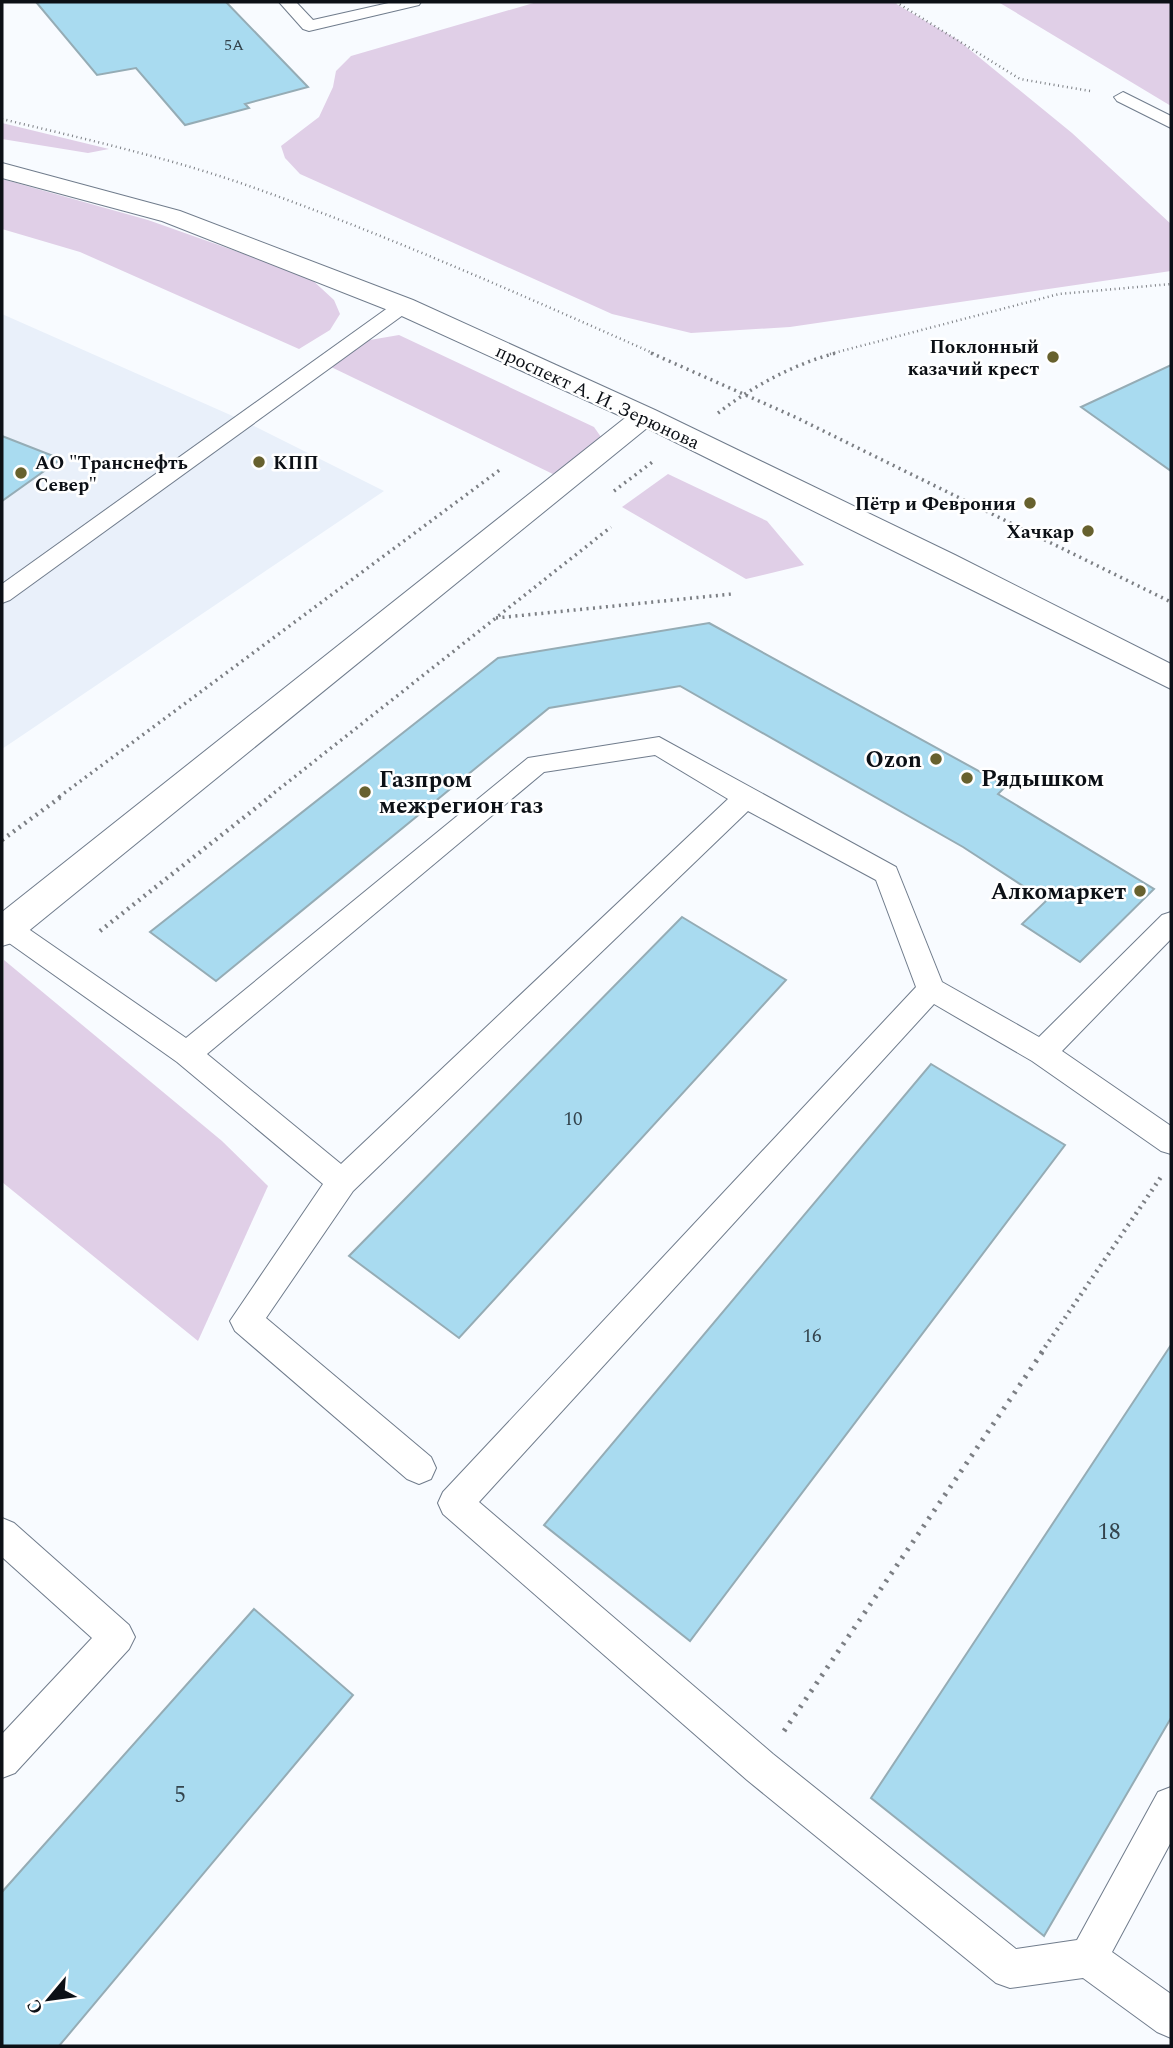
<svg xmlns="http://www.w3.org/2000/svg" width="1173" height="2048" font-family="Spectral,serif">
<rect width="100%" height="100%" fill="#f8fbff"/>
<!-- built -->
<polygon fill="#e9f0fa" points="2,314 244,421 384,491 2,749"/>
<!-- green -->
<g fill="#e0cfe7">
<polygon points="537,2 893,2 958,40 1072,133 1171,224 1171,271 790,327 691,333 612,314 300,174 285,158 281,146 319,117 333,87 336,71 351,56"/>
<polygon points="998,2 1171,2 1171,106 1005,6"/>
<polygon points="2,123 109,149 88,153 2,139"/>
<polygon points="2,179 148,220 309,277 334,300 340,314 330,330 299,349 80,252 2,229"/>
<polygon points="399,335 594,427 601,437 557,476 329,366 364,341"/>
<polygon points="668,474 767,521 804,565 746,579 622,507"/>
<polygon points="4,960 222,1141 268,1186 198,1341 2,1182"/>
</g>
<!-- building -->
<g fill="#a9dbf0" stroke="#95acb5" stroke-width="2">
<polygon points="36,2 226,2 308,87 245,104 249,108 185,125 136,68 97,75"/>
<polygon points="1171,365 1171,471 1081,407"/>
<polygon points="2,436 61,459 2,501"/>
<polygon points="709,623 1006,786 998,794 1154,889 1080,962 1022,924 1046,901 963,847 680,686 549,708 216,981 150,932 498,658"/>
<polygon points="682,917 786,980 459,1338 349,1256"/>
<polygon points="931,1064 1065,1145 690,1641 544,1525"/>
<polygon points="1171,1345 1171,1718 1044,1936 871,1798"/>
<polygon points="254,1609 353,1695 59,2046 2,2046 2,1892"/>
</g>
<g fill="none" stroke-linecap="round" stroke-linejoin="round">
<defs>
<g id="lane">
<polygon points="279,2 296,2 313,20 393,2 421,2 419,5 309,31 303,29"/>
<polygon points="1123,92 1171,116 1171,128 1117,101 1114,97"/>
<polygon points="403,300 413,306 410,310 10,600 2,603 2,584 396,302"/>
<path d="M659 737 896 867 942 982 1039 1037 1162 915 1171 912V939L1062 1051 1171 1126V1154L1161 1151 1032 1061 934 1004 479 1502 773 1754 1016 1949 1077 1940 1158 1792 1171 1787V1842L1112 1952 1171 1994V2038L1157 2032 1083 1978 1010 1988 996 1983 747 1780 443 1514 438 1503 443 1492 916 987 876 880 748 811 353 1191 266 1318 431 1457 436 1468 431 1479 419 1484 407 1479 235 1331 230 1321 323 1184 177 1062 2 938V919L17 921 186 1038 528 758ZM655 755 728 799 341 1164 207 1054 544 772Z"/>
<polygon points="2,1518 14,1523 129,1625 135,1637 129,1649 15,1773 2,1778 2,1734 92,1638 2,1557"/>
</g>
<polygon id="street" points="2,163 180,211 413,300 655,410 955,555 1171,664 1171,689 647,428 15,942 2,946 2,912 625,418 393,312 162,221 2,178"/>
</defs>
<!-- lane casing -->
<use href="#lane" stroke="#707c8c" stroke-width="2"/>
<!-- street casing -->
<use href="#street" stroke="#707c8c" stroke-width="2"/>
<!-- path-far3 -->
<g stroke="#7c7f84" stroke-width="2.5" stroke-dasharray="1 3.5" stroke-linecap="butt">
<polyline points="896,2 1020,79 1090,91"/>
<path d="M2 119C89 140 179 160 263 191 396 239 526 297 655 354"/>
<polyline points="830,354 1059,294 1171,284"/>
</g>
<!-- path-far2 -->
<g stroke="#7c7f84" stroke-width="3.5" stroke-dasharray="2 4.5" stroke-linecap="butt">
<polyline points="651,353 795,417 1171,602"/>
<path d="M718 413C753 386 794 364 836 353"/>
<polyline points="614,491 655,460"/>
<polyline points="496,618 732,594"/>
<polyline points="59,797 501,469"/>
<polyline points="269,797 611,527"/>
</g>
<!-- path-far1 -->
<g stroke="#7c7f84" stroke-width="4.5" stroke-dasharray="2 5" stroke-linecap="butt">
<polyline points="2,840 62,796"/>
<polyline points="100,931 271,796"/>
<polyline points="1041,1353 1161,1177"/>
</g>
<!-- path -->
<polyline stroke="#7c7f84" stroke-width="5" stroke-dasharray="2.5 7" stroke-linecap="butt" points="784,1731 1043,1351"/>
<!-- lane -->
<use href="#lane" fill="#fff" fill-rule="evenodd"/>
<!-- street -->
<use href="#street" fill="#fff" fill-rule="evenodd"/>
</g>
<!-- markers -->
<g fill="#67612e" stroke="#fff" stroke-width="2.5">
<circle cx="1053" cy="357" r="7"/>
<circle cx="259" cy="462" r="7"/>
<circle cx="21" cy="473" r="7"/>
<circle cx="1030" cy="503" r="7"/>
<circle cx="1088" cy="531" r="7"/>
<circle cx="936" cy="759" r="7"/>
<circle cx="967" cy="778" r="7"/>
<circle cx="365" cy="792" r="7"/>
<circle cx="1140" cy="891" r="7"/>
</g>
<g text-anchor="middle" stroke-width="5" stroke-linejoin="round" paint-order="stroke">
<!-- far-number labels -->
<g font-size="16" fill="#33434c">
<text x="234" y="50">5А</text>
</g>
<!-- far-poi labels -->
<g font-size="19" font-weight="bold" fill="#0c1016" stroke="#fff" text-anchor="end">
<text x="1039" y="353">Поклонный<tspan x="1039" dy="22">казачий крест</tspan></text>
<text x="35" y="469" text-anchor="start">АО "Транснефть<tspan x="35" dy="22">Север"</tspan></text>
<text x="273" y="469" text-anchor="start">КПП</text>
<text x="1016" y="510">Пётр и Феврония</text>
<text x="1074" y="538">Хачкар</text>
</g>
<!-- far-street labels -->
<g font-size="19" fill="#0c1016" stroke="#fff">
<text transform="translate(598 396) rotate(25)" y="7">проспект А. И. Зерюнова</text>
</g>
<!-- number labels -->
<g font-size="19" fill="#33434c">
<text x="573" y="1125">10</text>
<text x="812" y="1342">16</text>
</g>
<!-- poi labels -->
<g font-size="23" font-weight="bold" fill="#0c1016" stroke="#fff" text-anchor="end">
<text x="922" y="767">Ozon</text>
<text x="981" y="786" text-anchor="start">Рядышком</text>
<text x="379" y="787" text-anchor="start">Газпром<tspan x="379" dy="26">межрегион газ</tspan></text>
<text x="1126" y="899">Алкомаркет</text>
</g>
<!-- near-number labels -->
<g font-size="23" fill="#33434c">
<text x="1109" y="1539">18</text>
<text x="180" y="1802">5</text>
</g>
</g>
<!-- border -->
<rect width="1173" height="2048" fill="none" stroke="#0c1016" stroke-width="7"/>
<!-- north arrow -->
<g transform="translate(49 1999) rotate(241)" stroke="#ffffff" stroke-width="5" paint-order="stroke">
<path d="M0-5L12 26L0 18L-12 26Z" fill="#0c1016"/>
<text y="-10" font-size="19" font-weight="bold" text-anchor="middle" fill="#0c1016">С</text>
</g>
</svg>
